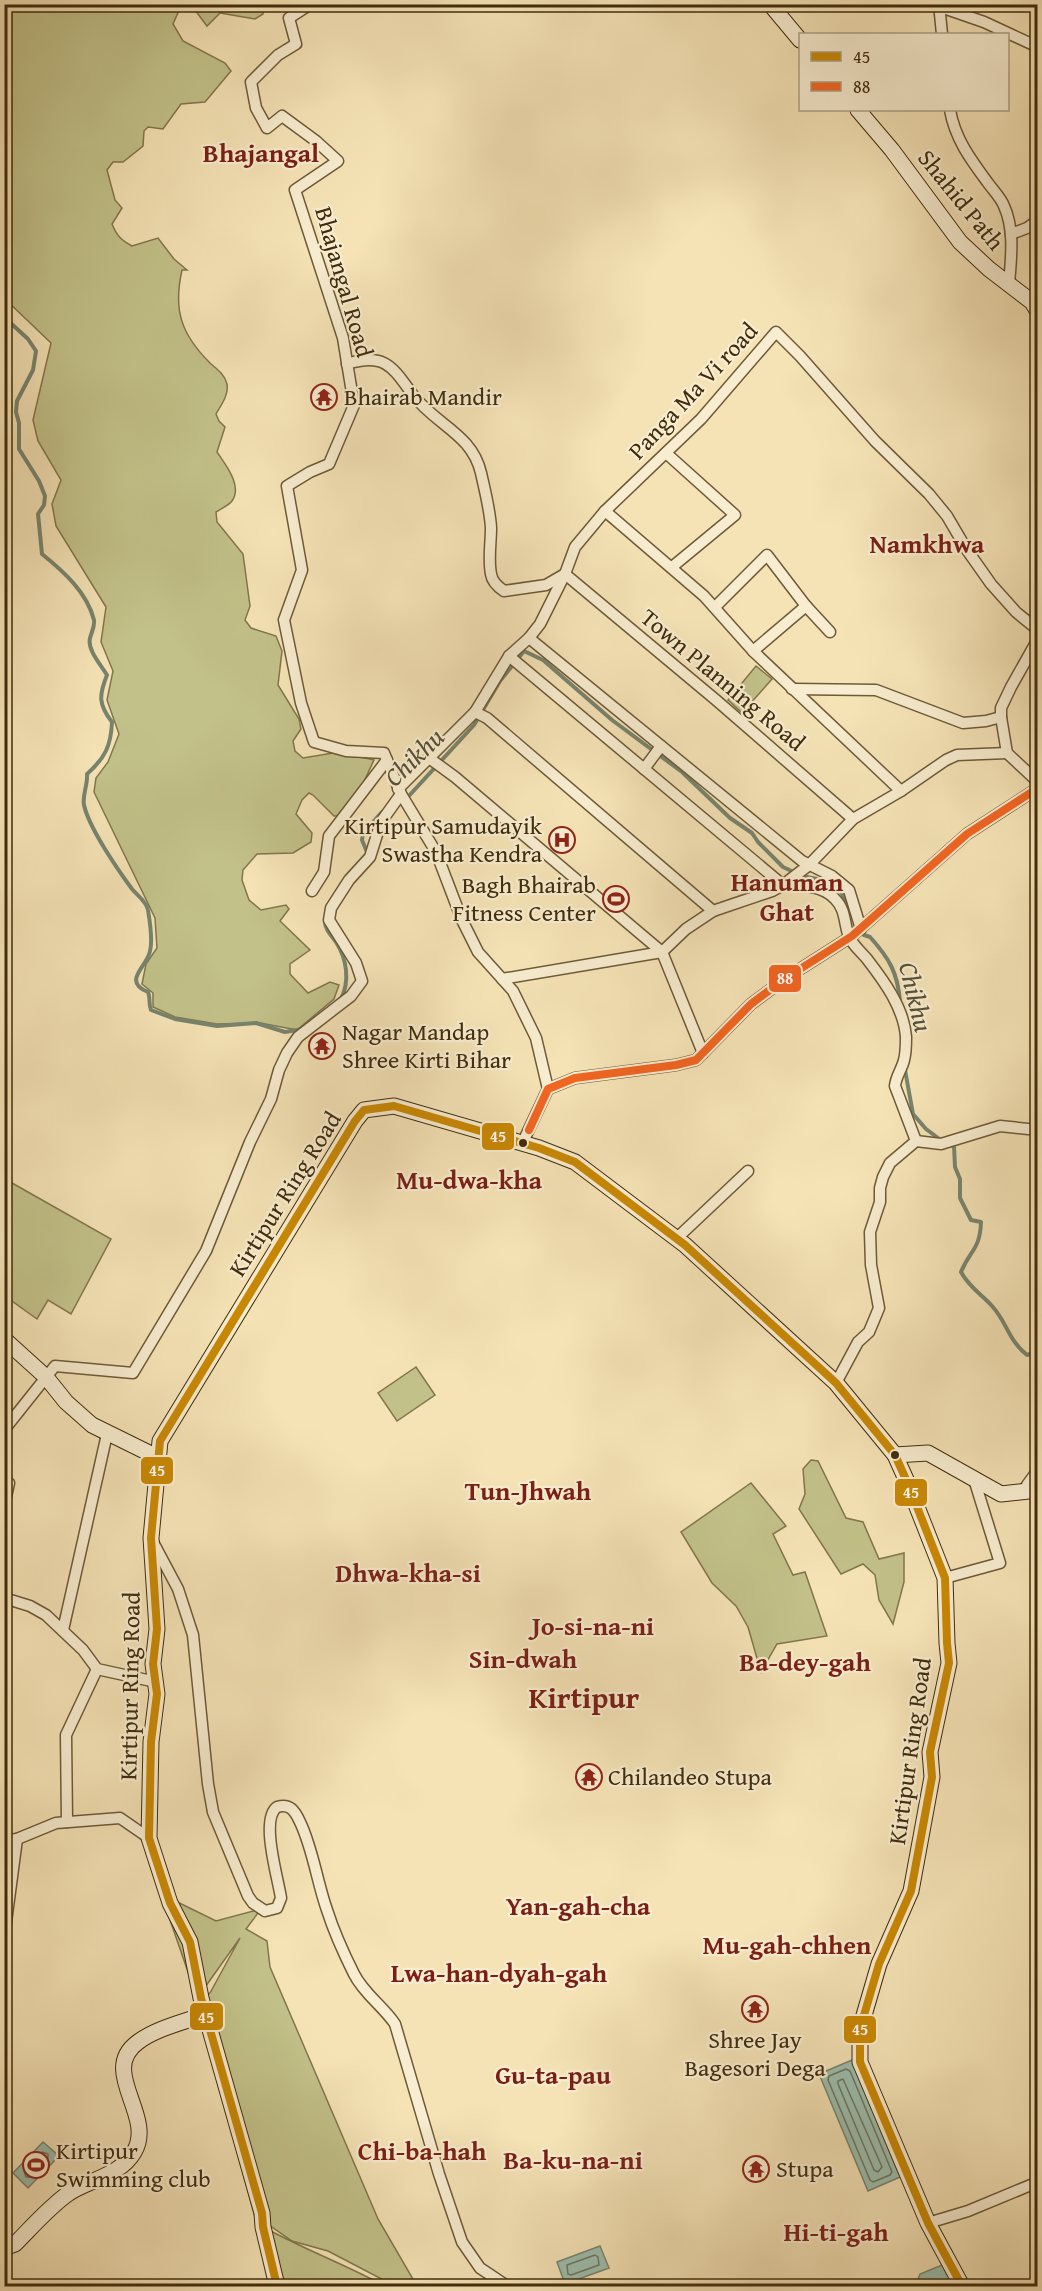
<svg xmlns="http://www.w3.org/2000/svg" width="1042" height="2291" font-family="'Gentium Book Plus',serif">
<rect width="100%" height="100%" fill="#f5e3b6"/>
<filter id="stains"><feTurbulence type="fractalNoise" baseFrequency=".00333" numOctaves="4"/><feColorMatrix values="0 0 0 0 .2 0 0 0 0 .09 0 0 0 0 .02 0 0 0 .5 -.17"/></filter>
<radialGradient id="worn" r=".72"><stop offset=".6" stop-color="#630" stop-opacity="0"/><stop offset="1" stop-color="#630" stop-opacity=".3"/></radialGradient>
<!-- green -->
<g fill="#c2c189" stroke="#81764b" stroke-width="1.5">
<path d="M5 5H264L263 14 255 19 220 13 207 26 192 6H181L173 24 183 41 225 63 231 71 205 102 181 104 163 129 148 127 144 131 143 146 123 162H113L107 170 115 200 122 208 112 224C117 236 121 240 132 246L158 238 174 259 187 270H182C173 310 181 334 210 363 217 369 225 375 227 384 229 395 221 405 216 414L219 421 225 427 217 452C225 464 243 486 232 501 229 505 221 509 216 512L217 522 243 554 250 606 245 620 251 628 276 636 282 651 278 685 299 719 301 729 293 741 295 751 303 758 339 752 374 760 361 788 339 816H334L313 795 309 793 302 800 296 814 312 833 311 842 293 853 257 854 243 870 242 880 249 900 261 910 286 905 289 909 280 921 310 950 290 964V974L308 993 330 982 339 985 334 999 297 1030 260 1023 217 1024 175 1017 153 1007V993L142 984 146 964 157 948 155 918 94 792 96 778 108 762 119 734 107 700 113 671 101 642 106 607 56 526 52 504 61 480 38 441 33 420 51 343 5 299Z"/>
<polygon points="756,666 772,679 742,713 728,700"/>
<polygon points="5,1179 111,1239 71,1314 48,1300 37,1319 5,1296"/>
<polygon points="416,1367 435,1395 397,1421 378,1393"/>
<polygon points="811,1460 818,1461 846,1518 863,1522 879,1559 904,1553 904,1582 893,1624 879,1600 875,1575 863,1564 841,1574 799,1509 805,1494 803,1469"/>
<polygon points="751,1483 786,1526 773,1534 793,1575 805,1572 827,1636 777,1644 761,1672 748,1627 736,1606 712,1583 681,1532"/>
<polygon points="161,1894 216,1921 261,1909 246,1929 267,1941 270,1967 378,2219 417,2286 395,2286 328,2251 292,2241 266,2223 256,2221 196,1999 210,1993 240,1938 203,1990 195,1992"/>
<path d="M267 2229C306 2250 346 2265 385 2286H275Z"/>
</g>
<!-- water -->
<g fill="#9cbeaf" stroke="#77846e" stroke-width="1.5">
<polygon points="852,2060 900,2177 868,2191 819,2074"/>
<polygon points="43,2142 59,2156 28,2188 13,2173"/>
<polygon points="600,2246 609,2268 565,2284 557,2262"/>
<polygon points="942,2265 946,2266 959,2286 920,2286 918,2279 920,2274"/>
</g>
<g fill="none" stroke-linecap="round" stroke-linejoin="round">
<!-- shore -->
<g stroke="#6e755e" stroke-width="1.5">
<polygon points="846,2069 850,2071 892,2172 890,2175 873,2182 870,2180 828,2080 829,2076"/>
<polygon points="843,2079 882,2167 878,2172 874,2170 838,2084 838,2081"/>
<polygon points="42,2152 48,2154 48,2158 30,2177 26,2177 24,2171"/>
<polygon points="595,2255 598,2257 599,2265 571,2275 568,2274 567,2265"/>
</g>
<!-- stream -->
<g stroke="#77846e" stroke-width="4">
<path d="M4 317 28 339 36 351 33 370 17 401 16 412 19 423V449L39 481 45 496 44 505 38 514 42 554C63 571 87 592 94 620 95 626 92 631 90 638 87 650 101 665 107 675 99 695 98 704 112 722 111 746 105 758 87 774 88 785 82 795 84 805 89 828 118 870 132 889 137 895 147 902 148 910 150 922 153 940 150 951 148 966 121 981 148 992 151 998 148 1003 151 1010L175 1019 217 1026 256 1023 285 1032 303 1029"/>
<polyline points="407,798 474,725 500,681 524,651 543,660 612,720 682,772 730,818 752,833 758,842 783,867 802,876 817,879 841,892 851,914"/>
<polyline points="367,852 362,840 363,833 382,812"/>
<path d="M325 921C325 930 331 935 336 942 347 959 350 981 341 999"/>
<path d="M860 931 864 935 870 937C889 958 898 973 900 1002"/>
<polyline points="905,1070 913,1114 926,1129 942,1141"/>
<path d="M949 1145 954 1146 955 1167 960 1179V1198L971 1220 981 1222C980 1250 970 1250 961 1272 969 1287 981 1294 992 1306 1007 1322 1008 1340 1027 1355L1038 1351"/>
</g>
<defs>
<g id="street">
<polyline points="305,4 306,7 289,18 296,44 278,55 251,82 256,108 267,128 282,116 316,141 338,161 295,190 343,338 354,405 329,464 310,472 287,486 302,570 284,620 301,703 314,742 346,751 384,753 401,794 436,852 462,920 478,952 513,991 536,1038 548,1089"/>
<polyline points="932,4 984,22 1038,47"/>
<polyline points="939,4 942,34"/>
<path d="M950 110C955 139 971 160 988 183 993 190 1001 198 1004 206 1015 230 1011 259 1009 284"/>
<polyline points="1011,234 1027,228 1038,220"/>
<path d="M347 364C386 352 393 368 413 395 436 425 472 434 481 473 485 491 490 510 491 528 491 543 488 559 491 574 492 581 498 587 504 591L546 585 565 574 716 700 853 819"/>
<polyline points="666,453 735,515 672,567"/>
<polyline points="715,607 767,555 806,606"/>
<polyline points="529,638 802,861 832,876 849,890 861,929"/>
<polyline points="1038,639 1011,687 1001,708 1001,717 1007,753 1038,782"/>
<polyline points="753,651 806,606 830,632"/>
<path d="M509 656 783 885C799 885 823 885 835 899 846 910 844 924 849 937 853 945 861 952 867 959 884 981 904 1008 906 1037 906 1043 906 1053 904 1060 902 1069 896 1076 895 1086L916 1141"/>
<polyline points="792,689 876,690 963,723 986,721 1001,717"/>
<polyline points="475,712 487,718 713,911"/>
<polyline points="429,758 455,777 662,952 686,929 713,911 772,891 783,885 809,865 853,819 901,791 753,651 704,596 605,511"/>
<polyline points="644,769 661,746"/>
<polyline points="398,789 475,712 509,656 529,638 540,624 565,574 575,547 605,511 701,419 776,332 800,356 875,441 929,494 947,516 967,550 991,584 1016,612 1038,630"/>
<polyline points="901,791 946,760 957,755 1007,753"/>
<polyline points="312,891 324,872 329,836 387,760"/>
<polyline points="502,979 662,952 703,1053"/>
<polyline points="522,1144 548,1089 575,1078 676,1065 696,1060 751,1004 786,978 852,936 967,834 1038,788"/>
<polyline points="677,1238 748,1171"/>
<polyline points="836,1383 858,1342 869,1332 879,1308 871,1265 870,1232 880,1202 880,1188 883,1177 890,1163 916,1141 941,1144 1000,1126 1038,1130"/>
<polyline points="4,1430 55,1366 133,1373 206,1251 250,1142 271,1099 279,1070 287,1053 298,1037 351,996 362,981 356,963 329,920 331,908 349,880 370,857 381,822 401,794"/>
<polyline points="1027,1491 1027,1485 1038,1470"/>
<polyline points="4,1506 9,1483"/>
<path d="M153 1542 178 1589 193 1635 208 1784 213 1812 248 1896 253 1903 265 1911 277 1908 281 1898C278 1878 260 1819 277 1807 290 1803 295 1811 300 1822 313 1849 317 1882 327 1910 334 1932 344 1954 354 1974 364 1994 383 2006 395 2024L439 2174 462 2242 480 2268 507 2286"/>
<polyline points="945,1578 1000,1563 974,1479"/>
<polyline points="4,1598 30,1606 46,1615 83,1650 97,1669 156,1682"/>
<polyline points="63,1630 107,1434"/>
<polyline points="67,1822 66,1735 97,1669"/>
<polyline points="4,1841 17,1839 56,1823 120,1818 149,1838"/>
<polyline points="4,1937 17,1839"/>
<polyline points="928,2223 968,2211 1038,2182"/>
</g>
<g id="secondary">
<polyline points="770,4 800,40"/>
<polyline points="858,110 892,150 960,242 989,269 1032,302 1038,312"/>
<polyline points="4,1339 46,1377 66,1402 92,1425 159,1458"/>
<polyline points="895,1455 928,1453 1001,1494 1038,1490"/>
<path d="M4 2248 15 2244C31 2228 50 2206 69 2193 89 2180 121 2175 134 2152 156 2116 98 2071 138 2042 157 2028 184 2022 206 2014"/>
<polyline points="277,2286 263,2227 262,2213 201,1998 190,1942 170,1903 149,1838 151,1742 157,1694 153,1664 157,1629 151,1538 160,1441 355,1121 364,1110 394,1106 539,1148 575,1162 685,1245 836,1383 895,1455 908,1484 945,1578 947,1643 949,1663 930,1752 932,1777 911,1891 879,1964 860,2029 860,2062 928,2223 962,2286"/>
</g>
</defs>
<!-- street casing -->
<use href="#street" stroke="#6d5a37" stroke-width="13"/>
<!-- secondary casing -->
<use href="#secondary" stroke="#402c0d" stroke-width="17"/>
<!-- street -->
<use href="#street" stroke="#f8edd0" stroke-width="10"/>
<!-- secondary -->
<use href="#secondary" stroke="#f8edd0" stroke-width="15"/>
<defs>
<polyline id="bus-1" points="277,2286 263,2227 262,2213 201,1998 190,1942 170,1903 149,1838 151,1742 157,1694 153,1664 157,1629 151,1538 160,1441 355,1121 364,1110 394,1106 539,1148 575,1162 685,1245 836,1383 895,1455 908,1484 945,1578 947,1643 949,1663 930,1752 932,1777 911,1891 879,1964 860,2029 860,2062 928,2223 962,2286"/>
<polyline id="bus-2" points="529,1130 548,1089 575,1078 676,1065 696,1060 751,1004 786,978 852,936 967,834 1038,788"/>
</defs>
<!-- bus-1 casing -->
<use href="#bus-1" stroke="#f8edd0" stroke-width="12"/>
<!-- bus-2 casing -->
<use href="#bus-2" stroke="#f8edd0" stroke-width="12"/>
<!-- bus-1 -->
<use href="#bus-1" stroke="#c98803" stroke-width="8"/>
<!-- bus-2 -->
<use href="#bus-2" stroke="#f26522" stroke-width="8"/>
</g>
<!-- icons -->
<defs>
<symbol id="temple-ring" viewBox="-11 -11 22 22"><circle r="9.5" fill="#f8edd0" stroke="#8f2418" stroke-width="1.5"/><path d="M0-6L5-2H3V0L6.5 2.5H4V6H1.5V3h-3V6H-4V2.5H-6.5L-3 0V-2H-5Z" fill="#8f2418"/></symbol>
<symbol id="hospital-ring" viewBox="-11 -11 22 22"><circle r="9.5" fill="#f8edd0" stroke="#8f2418" stroke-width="1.5"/><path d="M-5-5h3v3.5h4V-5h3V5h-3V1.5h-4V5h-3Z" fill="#8f2418"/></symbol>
<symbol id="stadium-ring" viewBox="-11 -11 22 22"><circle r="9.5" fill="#f8edd0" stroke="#8f2418" stroke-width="1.5"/><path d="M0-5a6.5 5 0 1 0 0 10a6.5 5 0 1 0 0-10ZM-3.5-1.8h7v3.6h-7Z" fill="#8f2418"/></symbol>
</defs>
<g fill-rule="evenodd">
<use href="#temple-ring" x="309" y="382" width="30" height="30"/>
<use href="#hospital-ring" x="547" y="825" width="30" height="30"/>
<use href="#stadium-ring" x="601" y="884" width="30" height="30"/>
<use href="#temple-ring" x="307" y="1031" width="30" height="30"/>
<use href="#temple-ring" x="574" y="1762" width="30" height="30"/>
<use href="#temple-ring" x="740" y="1994" width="30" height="30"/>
<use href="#stadium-ring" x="21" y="2150" width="30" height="30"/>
<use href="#temple-ring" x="741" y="2154" width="30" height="30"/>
</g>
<!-- markers -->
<g fill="#402c0d" stroke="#f8edd0" stroke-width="2">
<circle cx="523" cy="1143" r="5"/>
<circle cx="895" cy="1455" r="5"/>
</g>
<g text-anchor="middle" stroke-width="4.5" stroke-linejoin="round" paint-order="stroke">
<!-- street labels -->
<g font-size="24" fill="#402c0d" stroke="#f8edd0">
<text transform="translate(961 200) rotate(51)" y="8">Shahid Path</text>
<text transform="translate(344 282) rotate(74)" y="8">Bhajangal Road</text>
<text transform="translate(693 391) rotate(-47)" y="8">Panga Ma Vi road</text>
<text transform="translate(723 680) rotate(40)" y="8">Town Planning Road</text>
<text transform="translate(285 1194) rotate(-58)" y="8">Kirtipur Ring Road</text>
<text transform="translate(130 1686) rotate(-89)" y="8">Kirtipur Ring Road</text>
<text transform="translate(910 1751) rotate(-82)" y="8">Kirtipur Ring Road</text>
</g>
<!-- poi labels -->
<g font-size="24" fill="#402c0d" stroke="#f8edd0" text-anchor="start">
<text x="344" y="405">Bhairab Mandir</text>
<text x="542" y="834" text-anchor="end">Kirtipur Samudayik<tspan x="542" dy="28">Swastha Kendra</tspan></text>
<text x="596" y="893" text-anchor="end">Bagh Bhairab<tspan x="596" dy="28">Fitness Center</tspan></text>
<text x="342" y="1040">Nagar Mandap<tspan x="342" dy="28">Shree Kirti Bihar</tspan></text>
<text x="608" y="1785">Chilandeo Stupa</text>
<text x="755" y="2048" text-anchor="middle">Shree Jay<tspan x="755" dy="28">Bagesori Dega</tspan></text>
<text x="56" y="2159">Kirtipur<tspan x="56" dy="28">Swimming club</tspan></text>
<text x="776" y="2177">Stupa</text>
</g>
<!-- neighbourhood labels -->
<g font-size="26" font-weight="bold" fill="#7a1f14" stroke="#f8edd0">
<text x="261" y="162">Bhajangal</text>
<text x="927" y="553">Namkhwa</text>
<text x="787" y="891">Hanuman<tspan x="787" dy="30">Ghat</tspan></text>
<text x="469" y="1189">Mu-dwa-kha</text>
<text x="528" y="1500">Tun-Jhwah</text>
<text x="408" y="1582">Dhwa-kha-si</text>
<text x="593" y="1635">Jo-si-na-ni</text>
<text x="523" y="1668">Sin-dwah</text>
<text x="805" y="1671">Ba-dey-gah</text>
<text x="578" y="1915">Yan-gah-cha</text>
<text x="787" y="1954">Mu-gah-chhen</text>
<text x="499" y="1982">Lwa-han-dyah-gah</text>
<text x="553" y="2084">Gu-ta-pau</text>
<text x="422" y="2160">Chi-ba-hah</text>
<text x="573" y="2169">Ba-ku-na-ni</text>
<text x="836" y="2241">Hi-ti-gah</text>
</g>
<!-- water labels -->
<g font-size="26" font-style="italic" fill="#575036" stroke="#f8edd0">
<text transform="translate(414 757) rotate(-44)" y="9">Chikhu</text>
<text transform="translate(916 997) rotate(76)" y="9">Chikhu</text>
</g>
<!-- district labels -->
<g font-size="30" font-weight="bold" fill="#7a1f14" stroke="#f8edd0">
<text x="584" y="1708">Kirtipur</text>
</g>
</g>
<g stroke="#f8edd0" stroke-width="2">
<rect x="768" y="964" width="34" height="29" rx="6" fill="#f26522"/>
<rect x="481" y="1122" width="34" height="29" rx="6" fill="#c98803"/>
<rect x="140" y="1456" width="34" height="29" rx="6" fill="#c98803"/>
<rect x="894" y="1478" width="34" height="29" rx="6" fill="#c98803"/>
<rect x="189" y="2002" width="35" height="29" rx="6" fill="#c98803"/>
<rect x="843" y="2015" width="34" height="29" rx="6" fill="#c98803"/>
</g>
<g font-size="16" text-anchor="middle" font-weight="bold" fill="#fff">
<text x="785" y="984">88</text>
<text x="498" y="1142">45</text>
<text x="157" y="1476">45</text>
<text x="911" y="1498">45</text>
<text x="206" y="2023">45</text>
<text x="860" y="2035">45</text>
</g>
<!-- margin -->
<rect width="1042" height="2291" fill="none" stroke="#f5e3b6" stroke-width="24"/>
<rect x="6" y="6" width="1030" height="2279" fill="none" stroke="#402c0d" stroke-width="3"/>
<rect x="12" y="12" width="1018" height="2267" fill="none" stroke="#402c0d" stroke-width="1.5"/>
<!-- legend -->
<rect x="799" y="33" width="210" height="78" fill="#f8edd0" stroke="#aea082" stroke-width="1.5"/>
<rect x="811" y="52" width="30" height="9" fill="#c98803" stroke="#aea082" stroke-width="1.5"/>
<text x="853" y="63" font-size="18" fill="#402c0d">45</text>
<rect x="811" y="82" width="30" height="9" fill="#f26522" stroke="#aea082" stroke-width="1.5"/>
<text x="853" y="93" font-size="18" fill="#402c0d">88</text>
<rect width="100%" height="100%" filter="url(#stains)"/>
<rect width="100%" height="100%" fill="url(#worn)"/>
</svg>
